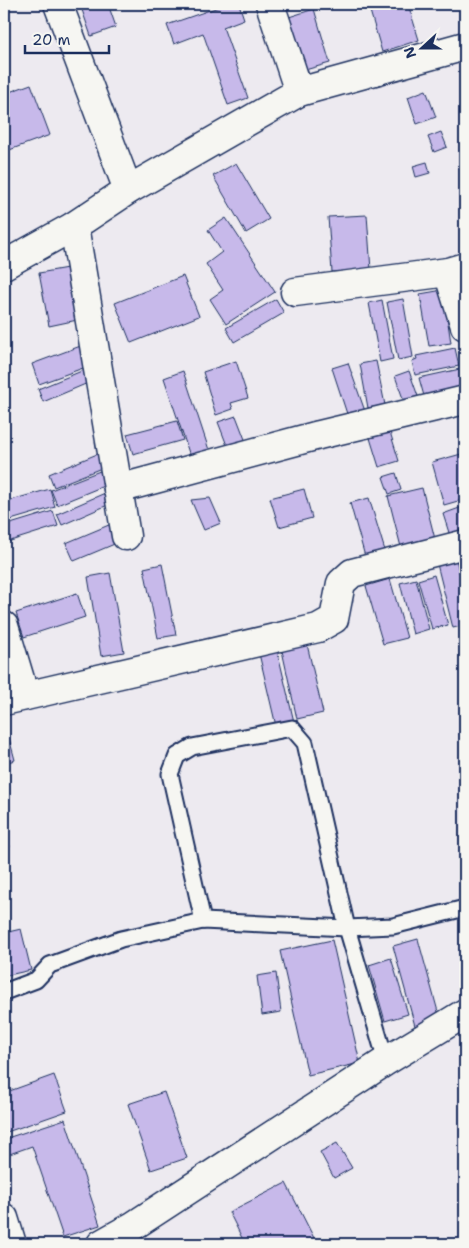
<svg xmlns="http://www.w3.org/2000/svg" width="469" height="1248" font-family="'Shantell Sans',sans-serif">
<rect width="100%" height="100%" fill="#edeaf0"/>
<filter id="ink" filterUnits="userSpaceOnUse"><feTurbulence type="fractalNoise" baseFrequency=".02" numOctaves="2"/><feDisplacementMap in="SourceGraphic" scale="10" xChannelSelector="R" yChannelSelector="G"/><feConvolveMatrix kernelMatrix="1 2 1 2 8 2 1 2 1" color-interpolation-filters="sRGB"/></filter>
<g filter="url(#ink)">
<!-- building -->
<g fill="#c7b9ea" stroke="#1b2f5e">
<polygon points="80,4 108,4 116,27 91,36"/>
<polygon points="227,4 239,4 244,19 223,27 248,98 228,105 203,33 174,44 167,25"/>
<polygon points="368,4 408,4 419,40 382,52"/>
<polygon points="314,9 330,63 305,70 289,17"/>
<polygon points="31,84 50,135 4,152 4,94"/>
<polygon points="426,90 436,117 417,124 408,97"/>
<polygon points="441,132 447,147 434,152 428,137"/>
<polygon points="427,162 430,173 416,177 413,166"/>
<polygon points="236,163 269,219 246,233 213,176"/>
<polygon points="367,215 371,270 332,272 328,217"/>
<polygon points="226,218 275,292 226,324 210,299 223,290 206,264 222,252 208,230"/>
<polygon points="73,267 82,319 49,326 39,273"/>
<polygon points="183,276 199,316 131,343 115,303"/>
<polygon points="443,290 451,343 429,346 420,294"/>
<polygon points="276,299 284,313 234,342 226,328"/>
<polygon points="403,299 413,357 398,360 387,302"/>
<polygon points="382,300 393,359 380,362 369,303"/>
<polygon points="86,344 94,364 39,384 32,364"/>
<polygon points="455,348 459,366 415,375 412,361 417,359 416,356"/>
<polygon points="236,361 248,398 231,403 233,409 216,415 203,372"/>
<polygon points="376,361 385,405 368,408 360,364"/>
<polygon points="348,363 366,414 349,420 332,368"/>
<polygon points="89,368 95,380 43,402 38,389"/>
<polygon points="460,369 465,387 424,396 419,378"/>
<polygon points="183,371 209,450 190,456 164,378"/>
<polygon points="409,371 420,402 406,407 395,376"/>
<polygon points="236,416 246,442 228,448 218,422"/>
<polygon points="177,421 183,440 133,454 127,434"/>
<polygon points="390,432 399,461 379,467 370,438"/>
<polygon points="102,452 104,467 54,487 49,474"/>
<polygon points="465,453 465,499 444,505 432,462"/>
<polygon points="100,471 106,485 57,505 51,490"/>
<polygon points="396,473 401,490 389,494 383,477"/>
<polygon points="422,488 436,543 402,551 388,496"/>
<polygon points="50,489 55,507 4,522 4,502"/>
<polygon points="304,489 312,518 279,527 270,498"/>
<polygon points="105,493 110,504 62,525 57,514"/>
<polygon points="210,498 221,523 204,530 191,500"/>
<polygon points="369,498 386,554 366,560 350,503"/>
<polygon points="465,506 465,538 452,542 443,514"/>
<polygon points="53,511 58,526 4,543 4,526"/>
<polygon points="116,522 124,540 74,561 66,543"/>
<polygon points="456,559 465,596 465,625 453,628 437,564"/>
<polygon points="162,564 176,635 158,638 144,568"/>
<polygon points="110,573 124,652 101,656 88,577"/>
<polygon points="434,575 448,625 432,629 418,580"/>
<polygon points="390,579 407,638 383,644 366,586"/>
<polygon points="416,579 429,629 413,634 400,583"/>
<polygon points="77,593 85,617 24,637 16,613"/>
<polygon points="306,640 323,713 297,719 281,646"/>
<polygon points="275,641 294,722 276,726 257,645"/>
<polygon points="4,723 5,723 15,760 4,763"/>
<polygon points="4,827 10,847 4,849"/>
<polygon points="21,929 31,970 4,976 4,933"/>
<polygon points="418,939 440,1019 415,1026 393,946"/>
<polygon points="332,940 360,1063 308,1075 280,951"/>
<polygon points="391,958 408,1014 385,1021 369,965"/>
<polygon points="276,973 281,1012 262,1015 257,976"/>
<polygon points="54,1075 67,1111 4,1133 4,1093"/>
<polygon points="164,1092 187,1158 151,1170 128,1104"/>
<polygon points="65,1119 100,1225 63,1237 32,1146 4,1156 4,1139"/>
<polygon points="337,1143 352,1168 334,1178 320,1152"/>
<polygon points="286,1183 317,1244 245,1244 229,1212"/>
</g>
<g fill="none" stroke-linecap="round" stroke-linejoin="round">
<defs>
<g id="lane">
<polyline points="203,921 170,774 177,756 192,747 292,728 305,743 347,928 386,1061"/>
<polyline points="4,992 36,980 50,965 121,939 203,921 347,928 393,926 465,908"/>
</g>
<g id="street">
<polyline points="58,4 128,190"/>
<polyline points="270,4 299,92"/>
<polyline points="74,226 126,536"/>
<polyline points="4,265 74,226 128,190 299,92 465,46"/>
<polyline points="448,272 465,326"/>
<polyline points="295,292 448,272 465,267"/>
<polyline points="118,489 319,435 465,400"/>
<polyline points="4,626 25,696"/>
<polyline points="4,701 318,628 334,619 341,583 352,573 465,544"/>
<polyline points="4,1218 12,1244"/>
<polyline points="101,1244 133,1226 386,1061 465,1013"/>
</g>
</defs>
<!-- lane casing -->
<use href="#lane" stroke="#1b2f5e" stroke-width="19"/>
<!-- street casing -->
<use href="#street" stroke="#1b2f5e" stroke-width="31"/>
<!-- lane -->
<use href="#lane" stroke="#f6f6f2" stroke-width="15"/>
<!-- street -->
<use href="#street" stroke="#f6f6f2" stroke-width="28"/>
</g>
</g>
<!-- margin -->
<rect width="469" height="1248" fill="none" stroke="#f6f6f2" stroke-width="20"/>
<rect x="10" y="10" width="449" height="1228" fill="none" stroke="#1b2f5e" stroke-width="2" filter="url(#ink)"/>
<!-- north arrow -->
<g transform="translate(422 48) rotate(249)" stroke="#f6f6f2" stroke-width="4" paint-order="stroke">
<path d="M0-4L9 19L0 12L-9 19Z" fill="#1b2f5e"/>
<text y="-8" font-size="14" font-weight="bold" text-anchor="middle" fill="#1b2f5e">N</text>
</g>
<!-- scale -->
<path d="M25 45v8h84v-8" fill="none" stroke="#1b2f5e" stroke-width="2.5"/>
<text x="32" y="45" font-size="15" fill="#1b2f5e" stroke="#f6f6f2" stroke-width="4" paint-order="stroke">20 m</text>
</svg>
